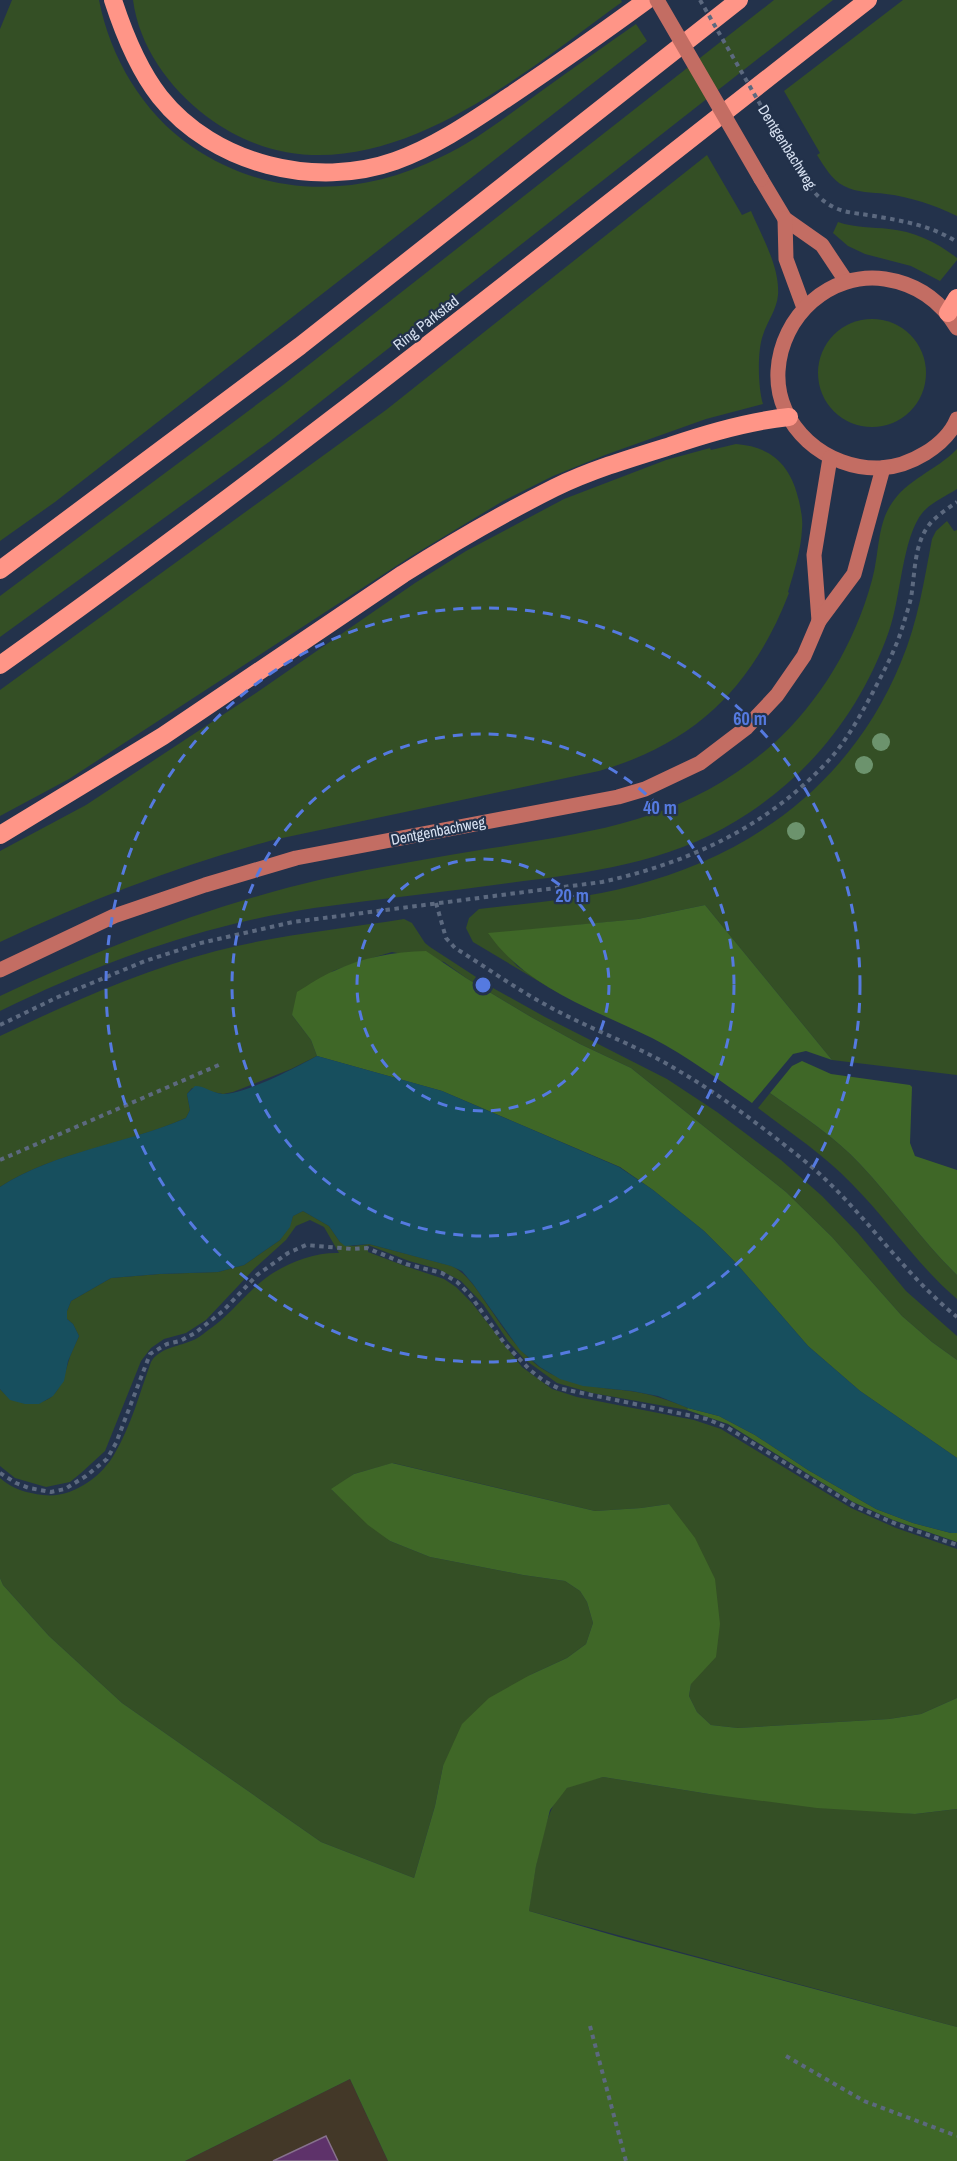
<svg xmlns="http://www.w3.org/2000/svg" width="957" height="2161" font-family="'Archivo Narrow',sans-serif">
<rect width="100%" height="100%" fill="#23324b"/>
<!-- industrial -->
<polygon fill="#433828" points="350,2079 388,2161 185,2161"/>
<!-- green -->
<g fill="#344f25">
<path d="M12 0H99C110 57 143 113 191 146 268 199 359 198 441 157 477 140 508 115 540 92 572 69 604 46 636 24L647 41 55 502 0 541V29Z"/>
<path d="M133 0H621L622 2C507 85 349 223 206 116 169 88 139 46 133 0Z"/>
<polygon points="774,0 833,0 269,442 0,637 0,596 283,385"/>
<path d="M903 0H957V216C934 205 911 197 886 194 872 192 857 193 844 186 832 180 824 166 817 155L820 153 784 91Z"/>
<path d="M707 155 742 215 751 211C762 237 780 267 778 295 777 309 767 322 763 335 757 351 758 388 763 404L706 419 605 455 553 476 503 501 410 557 69 779 0 816V690L386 410Z"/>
<path d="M838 222C855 228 872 227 889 229 914 231 938 243 957 258V260L940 281 911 266 865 254 848 246 833 233Z"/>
<circle cx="872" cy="373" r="54"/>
<path d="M736 444C773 447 791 466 799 501 801 511 803 519 802 529 801 550 794 572 788 592L789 593C753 686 696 743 599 771L273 840C178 866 89 900 0 942V851L86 805 256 693 415 583 466 551 564 499 666 460 710 448 711 450Z"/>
<path d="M957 449V489C946 496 932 502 923 512 902 537 901 598 889 631 861 711 809 777 736 821 668 863 587 873 509 883 444 892 379 899 314 908 203 925 101 962 0 1011V996C104 947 211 905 323 879 379 867 436 857 492 848 599 831 686 820 772 745 820 702 855 643 872 580 879 556 877 527 890 506 906 479 936 471 957 449Z"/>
<path d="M947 521 954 531 957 530V1075L832 1060 705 905 638 919 489 934 517 966 555 991 473 942 466 928 469 918 479 909C530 903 582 899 632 886 754 855 853 780 901 662 918 622 924 581 932 539L936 531Z"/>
<path d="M404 919 412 923 425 943 430 947 493 988 545 1017 667 1079 717 1112 781 1160 822 1196 858 1233 906 1291 957 1336V1360L932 1342 902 1316 832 1237 786 1192 631 1068 580 1044 531 1017 466 978 444 962 392 952 355 963 333 971 292 1015 311 1040 317 1056 291 1069 233 1092 223 1094 192 1088 187 1094 190 1110 186 1118C126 1145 56 1151 0 1187V1036C70 1003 140 971 216 951 278 935 341 929 404 919Z"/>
<path d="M770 1093C801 1115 834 1136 860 1164 894 1200 922 1241 957 1275V1299C917 1265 888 1220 851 1183 823 1154 789 1132 758 1108Z"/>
<path d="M303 1211 329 1226 340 1242 353 1246 369 1244 452 1266C470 1276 479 1293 491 1310 504 1330 519 1351 538 1366 567 1386 597 1387 630 1391 651 1394 669 1400 688 1408L687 1410 592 1393 557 1383 524 1359 508 1341 483 1304 461 1281 438 1269 409 1261 368 1245V1252L405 1266 444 1279 456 1287 472 1303 522 1367 552 1389 577 1397 694 1420 721 1429 851 1508 896 1528 957 1549V1698L921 1714 889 1719 738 1728 711 1725 697 1712 689 1696 691 1684 669 1504 641 1508 595 1511 393 1463 354 1474 332 1490 390 1541 430 1557 523 1575 565 1581 580 1591 587 1602 593 1623 586 1644 567 1658 530 1675 443 1766 435 1806 414 1878 321 1842 122 1703 49 1636 3 1585 0 1578V1478C12 1489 27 1493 43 1495 71 1499 102 1477 115 1453 131 1426 140 1392 151 1362 159 1348 177 1347 191 1341 197 1339 202 1335 207 1331 225 1319 239 1302 255 1287 276 1267 310 1252 339 1253L324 1227 310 1220 296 1226 286 1240 255 1268 206 1320 186 1333 164 1339 151 1348 141 1361 105 1451 81 1473 70 1482 46 1487 15 1478 0 1466V1389C11 1401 13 1400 29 1402 55 1406 62 1384 68 1363 70 1354 75 1345 79 1336L73 1324 67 1319V1311L71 1301 111 1278 159 1274 218 1272 244 1265 280 1240 289 1227 293 1216Z"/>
<path d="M603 1777 709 1794 915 1814 957 1809V2027L529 1911C534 1881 541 1807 567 1788 576 1782 592 1780 603 1777Z"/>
</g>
<!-- forest -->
<g fill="#3f6727">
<path d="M705 905 832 1060 806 1051 793 1054 752 1103C719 1080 687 1056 652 1038 595 1010 526 988 488 933L638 919Z"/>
<path d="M426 951 466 978 531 1017 580 1044 631 1068 786 1192 832 1237 902 1316 932 1342 957 1360V1458L860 1391 830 1365 808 1346 735 1262 704 1231 653 1190 620 1167 442 1091 317 1056 311 1040 292 1015 297 992C309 985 321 976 334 971 363 957 394 952 426 951Z"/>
<path d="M802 1061 831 1074 910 1085 912 1087 910 1143 915 1156 957 1170V1275C922 1241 894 1200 860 1164 834 1136 801 1115 770 1093L792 1066Z"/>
<polygon points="688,1408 719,1416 755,1435 808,1470 876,1509 913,1523 951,1533 957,1533 957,1542 893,1520 853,1502 728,1424 687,1410"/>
<polygon points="392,1463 595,1511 641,1508 669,1504 695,1538 715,1579 720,1624 716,1657 691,1684 689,1696 697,1712 711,1725 738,1728 889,1719 921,1714 957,1698 957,1809 915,1814 817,1808 709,1794 603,1777 567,1788 550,1810 536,1866 529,1911 619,1937 957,2027 957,2161 388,2161 350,2079 185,2161 0,2161 0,1578 3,1585 49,1636 122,1703 321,1842 414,1878 435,1806 443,1766 462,1724 489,1698 530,1675 567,1658 586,1644 593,1623 587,1602 580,1591 565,1581 523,1575 430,1557 390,1541 368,1525 331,1489 354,1474"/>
</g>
<!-- water -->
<path fill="#174f5e" d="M317 1056 442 1091 619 1167 653 1190 704 1231 735 1262 808 1346 830 1365 860 1391 957 1458V1533H951L913 1523 876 1509 808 1470 755 1435 719 1416 688 1408 658 1396 632 1391 583 1386 560 1379 540 1367 520 1350 473 1284 462 1271 451 1266 369 1244 345 1246 340 1242 329 1226 303 1211 293 1216 290 1227 280 1240 244 1265 218 1272 159 1274 111 1278 71 1301 67 1311V1319L73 1324 79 1336 68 1361 64 1381 53 1396 39 1404H25L10 1400 0 1389V1187C56 1151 126 1144 186 1118L190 1110 187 1094 195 1086C205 1086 212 1093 222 1094 246 1094 295 1068 317 1056Z"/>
<!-- building -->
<polygon fill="#5e326a" stroke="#87718d" stroke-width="1.5" points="326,2136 338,2161 273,2161"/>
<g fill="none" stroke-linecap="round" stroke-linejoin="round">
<!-- path -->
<g stroke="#5c697f" stroke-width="4" stroke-dasharray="4.5 4.5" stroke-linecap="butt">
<path d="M790 156C799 169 807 186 819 197 838 214 852 212 874 216 904 221 932 226 957 242"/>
<path d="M436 903 446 938 455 948C486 967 516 989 548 1006 591 1030 637 1045 679 1071 722 1096 762 1127 801 1158 861 1206 898 1269 957 1317"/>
<path d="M0 1025 58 997 145 961 201 943 293 922 602 882C688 863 767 827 828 761 846 742 860 716 873 692 885 669 897 647 904 622 907 612 911 601 912 591 915 569 915 543 929 525 936 516 947 509 957 502"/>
<polyline points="0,1160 221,1064"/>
<polyline points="0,1473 16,1483 29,1488 51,1492 65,1489 86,1476 107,1459 116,1443 150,1354 167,1344 180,1341 195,1333 223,1311 257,1275 288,1253 306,1245 352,1249 367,1248 406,1264 442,1273 457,1282 470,1295 505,1344 530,1370 544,1381 558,1388 707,1419 728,1428 855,1506 896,1524 957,1545"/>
<polyline points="590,2026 626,2161"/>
<polyline points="786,2056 864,2101 957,2136"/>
</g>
<!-- secondary -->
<g stroke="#c36d63" stroke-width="15">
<polyline points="761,179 785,219 822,245 846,281"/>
<polyline points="785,219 786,259 804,308"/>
<path d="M957 328C941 301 917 284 885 279 830 271 781 316 778 371 775 427 827 470 880 468 909 467 946 446 957 419"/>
<polyline points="819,621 814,555 830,458"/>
<polyline points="0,970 114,916 205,885 296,858 618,797 645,789 700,763 746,728 777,695 804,656 819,621 854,574 883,468"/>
</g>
<!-- highway -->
<g stroke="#ff9587" stroke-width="18">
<path d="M113 0C124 34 138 69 160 97 214 165 316 189 395 161 437 146 474 120 510 96 556 65 602 33 647 0"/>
<polyline points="948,313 957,298"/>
<polyline points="0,570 300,346 739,0"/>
<path d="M0 665C297 454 580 224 868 0"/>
<path d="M0 835 163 736 403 574C452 543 502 514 554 488 591 470 631 458 670 446 708 433 749 421 789 417"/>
</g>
<!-- path-bridge -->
<polyline stroke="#5c697f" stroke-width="4" stroke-dasharray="4.5 4.5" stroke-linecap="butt" points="700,0 790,156"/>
<!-- secondary-bridge -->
<polyline stroke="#c36d63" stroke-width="15" points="657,0 761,179"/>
</g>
<!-- trees -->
<g fill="#6c936d">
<circle cx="881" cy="742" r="9"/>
<circle cx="864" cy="765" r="9"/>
<circle cx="796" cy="831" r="9"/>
</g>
<!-- distance rings -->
<g fill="none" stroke="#557ae0" stroke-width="3" stroke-dasharray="10 8">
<circle cx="483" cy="985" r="126"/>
<circle cx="483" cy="985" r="251"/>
<circle cx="483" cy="985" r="377"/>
</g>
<g text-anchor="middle" stroke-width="4.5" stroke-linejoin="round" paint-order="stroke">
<!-- street labels -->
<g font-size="15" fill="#d7e1f1" stroke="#23324b">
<text transform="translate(787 147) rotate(58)" y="5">Dentgenbachweg</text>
<text transform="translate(426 323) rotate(-38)" y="5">Ring Parkstad</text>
<text transform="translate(438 831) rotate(-11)" y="5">Dentgenbachweg</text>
</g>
</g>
<circle cx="483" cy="985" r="9" fill="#557ae0" stroke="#23324b" stroke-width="3"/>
<g font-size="18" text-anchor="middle" font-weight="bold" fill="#557ae0" stroke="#23324b" stroke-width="4.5" stroke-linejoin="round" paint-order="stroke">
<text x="750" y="725">60 m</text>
<text x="660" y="814">40 m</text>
<text x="572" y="902">20 m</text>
</g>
</svg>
